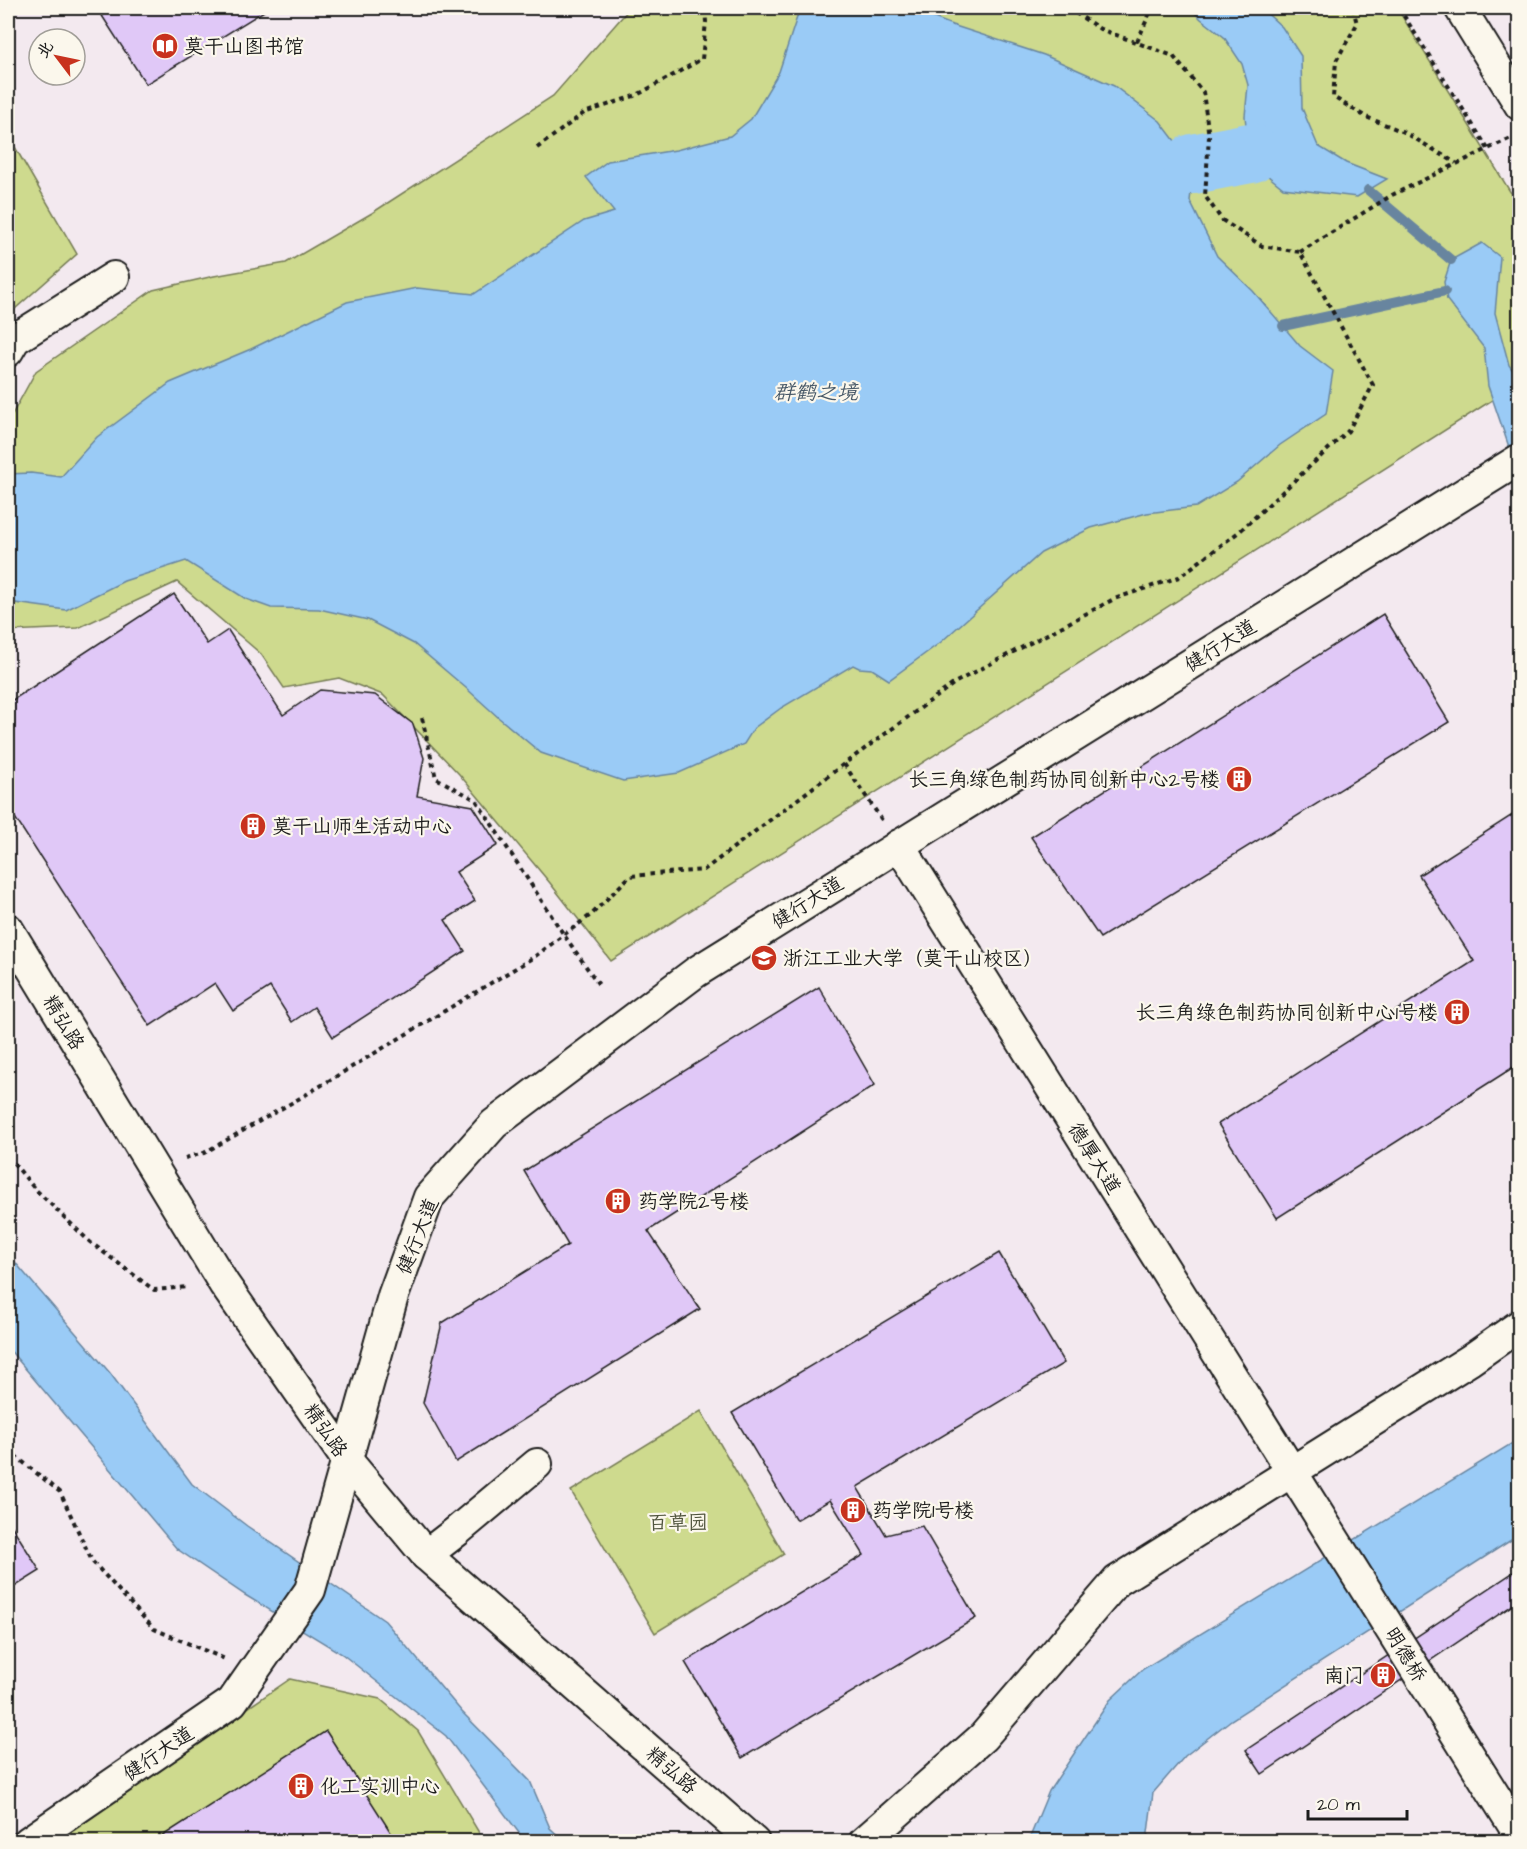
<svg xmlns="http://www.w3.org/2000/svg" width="1527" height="1849" font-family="'Architects Daughter','LXGW WenKai TC',sans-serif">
<rect width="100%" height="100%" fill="#fbf7ec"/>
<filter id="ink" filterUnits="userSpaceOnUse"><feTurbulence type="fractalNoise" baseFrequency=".0167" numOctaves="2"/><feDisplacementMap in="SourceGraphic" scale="12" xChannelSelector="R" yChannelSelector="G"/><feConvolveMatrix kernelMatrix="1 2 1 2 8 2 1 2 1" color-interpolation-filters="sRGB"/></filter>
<g filter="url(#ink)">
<!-- built -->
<path fill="#f3e9ef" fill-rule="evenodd" d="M8 8H1519V1841H8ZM39 39H75V75H39Z"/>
<!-- green -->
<g fill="#ceda8e" stroke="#757b55" stroke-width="1.5">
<polygon points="630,8 1397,8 1519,206 1519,383 611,961 550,883 459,774 383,695 339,678 284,688 261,654 177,582 78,628 8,631 8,422 36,371 153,290 214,276 286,263 372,213 553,96"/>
<polygon points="8,135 77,254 8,315"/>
<polygon points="701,1411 784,1554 655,1633 571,1491"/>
<polygon points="290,1679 380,1699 418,1731 484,1841 63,1842 61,1836"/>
</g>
<!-- water -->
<g fill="#9acbf6" stroke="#68859f" stroke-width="1.5">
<polygon points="800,8 909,8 952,25 1044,55 1114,86 1160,121 1194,166 1190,201 1217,256 1253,291 1300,346 1333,371 1326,414 1280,445 1237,482 1196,507 1147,513 1091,528 1041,553 941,642 889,680 872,669 859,668 853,665 781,708 754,728 744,744 679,773 623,781 541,753 499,718 466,688 414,644 368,620 319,609 271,608 246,599 186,561 124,581 66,610 8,602 8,474 31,473 61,477 97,437 170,383 251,349 347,302 417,288 474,294 584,221 614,212 586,177 608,161 676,150 730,136 751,119 779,72"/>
<polygon points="1190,8 1261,8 1282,27 1301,56 1302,108 1318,146 1346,163 1387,179 1357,197 1283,188 1252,163 1248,144 1245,116 1248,85 1242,64 1224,37 1201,19"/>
<polygon points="1482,243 1500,257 1495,313 1509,365 1519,379 1519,476 1488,386 1484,348 1447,300 1444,282 1451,260"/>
<polygon points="8,1254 110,1373 192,1484 247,1526 385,1621 462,1712 530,1781 550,1828 564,1841 525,1841 446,1736 342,1654 245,1595 177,1549 8,1348"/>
<polygon points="1519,1439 1519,1535 1231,1720 1185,1756 1153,1793 1147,1841 1028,1842 1049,1791 1110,1700 1143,1669"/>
</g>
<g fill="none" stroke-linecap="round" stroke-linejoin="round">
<!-- stream -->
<g stroke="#68859f" stroke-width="10">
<polyline points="1368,190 1451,260"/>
<polyline points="1283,326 1445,291"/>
</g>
<!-- river -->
<polyline stroke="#9acbf6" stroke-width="60" points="1193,164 1250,153"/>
</g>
<!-- building -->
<g fill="#e0c8f7" stroke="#1c1c1c" stroke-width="1.5">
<polygon points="97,8 269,8 146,84"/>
<polygon points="174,594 207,644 228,630 283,715 320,690 375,695 413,724 424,758 417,796 473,806 498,845 456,872 475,901 445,920 465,951 333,1037 314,1007 292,1022 270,987 233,1011 215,983 150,1026 8,807 8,703"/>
<polygon points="1383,614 1449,722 1100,938 1031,837"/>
<polygon points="1520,810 1520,1063 1277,1218 1218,1124 1474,961 1419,875"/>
<polygon points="819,987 875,1085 648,1231 700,1309 456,1462 423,1403 442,1323 568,1245 524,1171"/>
<polygon points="999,1253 1064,1363 857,1487 886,1535 922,1526 976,1618 742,1758 685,1662 864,1555 830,1500 796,1520 732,1413"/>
<polygon points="8,1520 40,1571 8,1591"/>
<polygon points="1520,1568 1520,1600 1262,1774 1246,1750"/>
<polygon points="326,1731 397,1842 153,1842"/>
</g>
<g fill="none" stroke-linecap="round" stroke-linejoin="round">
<defs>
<g id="street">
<polyline points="1460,8 1520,105"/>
<polyline points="8,351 15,339 114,277"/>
<polyline points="899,845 1520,1836"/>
<polyline points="8,929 224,1284 347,1460 426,1555 754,1842"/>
<polyline points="426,1555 457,1531 537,1464"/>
<polyline points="28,1842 232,1702 310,1590 393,1296 429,1197 494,1124 696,972 1520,459"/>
<polyline points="864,1842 983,1737 1117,1581 1470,1360 1520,1325"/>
</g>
</defs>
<!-- street casing -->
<use href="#street" stroke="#1c1c1c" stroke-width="34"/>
<!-- path -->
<g stroke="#1c1c1c" stroke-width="4" stroke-dasharray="4.5 4.5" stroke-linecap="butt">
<polyline points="1353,8 1357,24 1336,61 1333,97 1366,117 1404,132 1456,163"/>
<polyline points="1399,8 1488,149"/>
<polyline points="1513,8 1520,19"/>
<polyline points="1137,42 1152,8"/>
<polyline points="537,148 584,113 637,95 702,59 706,22 705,8"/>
<polyline points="1300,252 1392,195 1513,137"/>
<polyline points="422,718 436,778 476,800 564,935 599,985"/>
<polyline points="882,820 844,764 956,682 1114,599 1179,577 1240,531 1348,431 1373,385 1300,252 1262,246 1222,220 1205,196 1209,137 1203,92 1173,56 1100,29 1068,8"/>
<polyline points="8,1156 34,1188 90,1242 154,1290 188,1287"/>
<polyline points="185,1158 204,1153 307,1094 534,957 592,914 630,876 704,870 844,764"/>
<polyline points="8,1450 60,1492 92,1561 154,1629 225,1659"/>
</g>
<!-- street -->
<use href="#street" stroke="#fbf7ec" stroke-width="30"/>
</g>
</g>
<!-- icons -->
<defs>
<symbol id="library-disc" viewBox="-11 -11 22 22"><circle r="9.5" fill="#c8321e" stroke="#fbf7ec"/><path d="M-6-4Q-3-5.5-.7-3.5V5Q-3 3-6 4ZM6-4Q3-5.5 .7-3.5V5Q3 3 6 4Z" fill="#fff"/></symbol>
<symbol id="building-disc" viewBox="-11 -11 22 22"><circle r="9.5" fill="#c8321e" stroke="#fbf7ec"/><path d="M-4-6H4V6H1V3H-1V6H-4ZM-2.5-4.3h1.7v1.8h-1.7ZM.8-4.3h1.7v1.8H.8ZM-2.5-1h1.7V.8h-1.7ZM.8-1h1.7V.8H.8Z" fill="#fff"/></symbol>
<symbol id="university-disc" viewBox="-11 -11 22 22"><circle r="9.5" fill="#c8321e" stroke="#fbf7ec"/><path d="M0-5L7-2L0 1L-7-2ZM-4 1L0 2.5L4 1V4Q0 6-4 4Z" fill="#fff"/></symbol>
</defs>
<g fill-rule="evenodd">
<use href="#library-disc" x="150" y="31" width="30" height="30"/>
<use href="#building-disc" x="1224" y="764" width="30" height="30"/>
<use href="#building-disc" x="238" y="811" width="30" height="30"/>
<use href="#university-disc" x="749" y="943" width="30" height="30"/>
<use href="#building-disc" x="1442" y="997" width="30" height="30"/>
<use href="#building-disc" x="603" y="1186" width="30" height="30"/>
<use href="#building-disc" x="838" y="1495" width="30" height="30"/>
<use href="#building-disc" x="1368" y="1660" width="30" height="30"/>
<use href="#building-disc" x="286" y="1771" width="30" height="30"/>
</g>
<g text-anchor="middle" stroke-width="4.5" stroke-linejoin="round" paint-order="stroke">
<!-- poi labels -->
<g font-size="20" fill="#1c1c1c" stroke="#fbf7ec" text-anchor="start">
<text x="184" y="53">莫干山图书馆</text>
<text x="1220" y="786" text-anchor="end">长三角绿色制药协同创新中心2号楼</text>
<text x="272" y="833">莫干山师生活动中心</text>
<text x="783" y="965">浙江工业大学（莫干山校区）</text>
<text x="1438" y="1019" text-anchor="end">长三角绿色制药协同创新中心1号楼</text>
<text x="638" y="1208">药学院2号楼</text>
<text x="872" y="1517">药学院1号楼</text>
<text x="1364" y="1682" text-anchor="end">南门</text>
<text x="320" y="1793">化工实训中心</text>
</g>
<!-- street labels -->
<g font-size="20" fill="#1c1c1c" stroke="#fbf7ec">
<text transform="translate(1220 645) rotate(-32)" y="7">健行大道</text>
<text transform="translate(807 902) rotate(-32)" y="7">健行大道</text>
<text transform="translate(64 1022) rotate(59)" y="7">精弘路</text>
<text transform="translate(1095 1158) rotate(58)" y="7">德厚大道</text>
<text transform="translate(417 1236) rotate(-68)" y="7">健行大道</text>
<text transform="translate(326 1430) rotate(55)" y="7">精弘路</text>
<text transform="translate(1406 1654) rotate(58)" y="7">明德桥</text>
<text transform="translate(158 1753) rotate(-34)" y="7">健行大道</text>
<text transform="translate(672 1770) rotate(41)" y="7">精弘路</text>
</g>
<!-- park labels -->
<g font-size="20" fill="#51553e" stroke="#fbf7ec">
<text x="678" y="1529">百草园</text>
</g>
<!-- water labels -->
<g font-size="21" font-style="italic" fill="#485968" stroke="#fbf7ec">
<text x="816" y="399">群鹤之境</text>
</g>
</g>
<!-- margin -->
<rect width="1527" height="1849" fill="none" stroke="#fbf7ec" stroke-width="30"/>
<rect x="15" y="15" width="1497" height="1819" fill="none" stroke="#1c1c1c" stroke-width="2" filter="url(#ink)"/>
<!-- north arrow -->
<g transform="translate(57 57) rotate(302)"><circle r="28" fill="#fbf7ec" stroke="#a29f99" stroke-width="1.5"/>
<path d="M0-4.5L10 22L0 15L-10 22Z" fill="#c8321e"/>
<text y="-9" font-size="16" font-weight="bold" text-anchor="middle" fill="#1c1c1c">北</text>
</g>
<!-- scale -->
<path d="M1308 1810v9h99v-9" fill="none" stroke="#1c1c1c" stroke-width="3"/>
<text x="1317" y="1810" font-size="18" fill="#1c1c1c" stroke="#fbf7ec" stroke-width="4.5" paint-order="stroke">20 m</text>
</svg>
